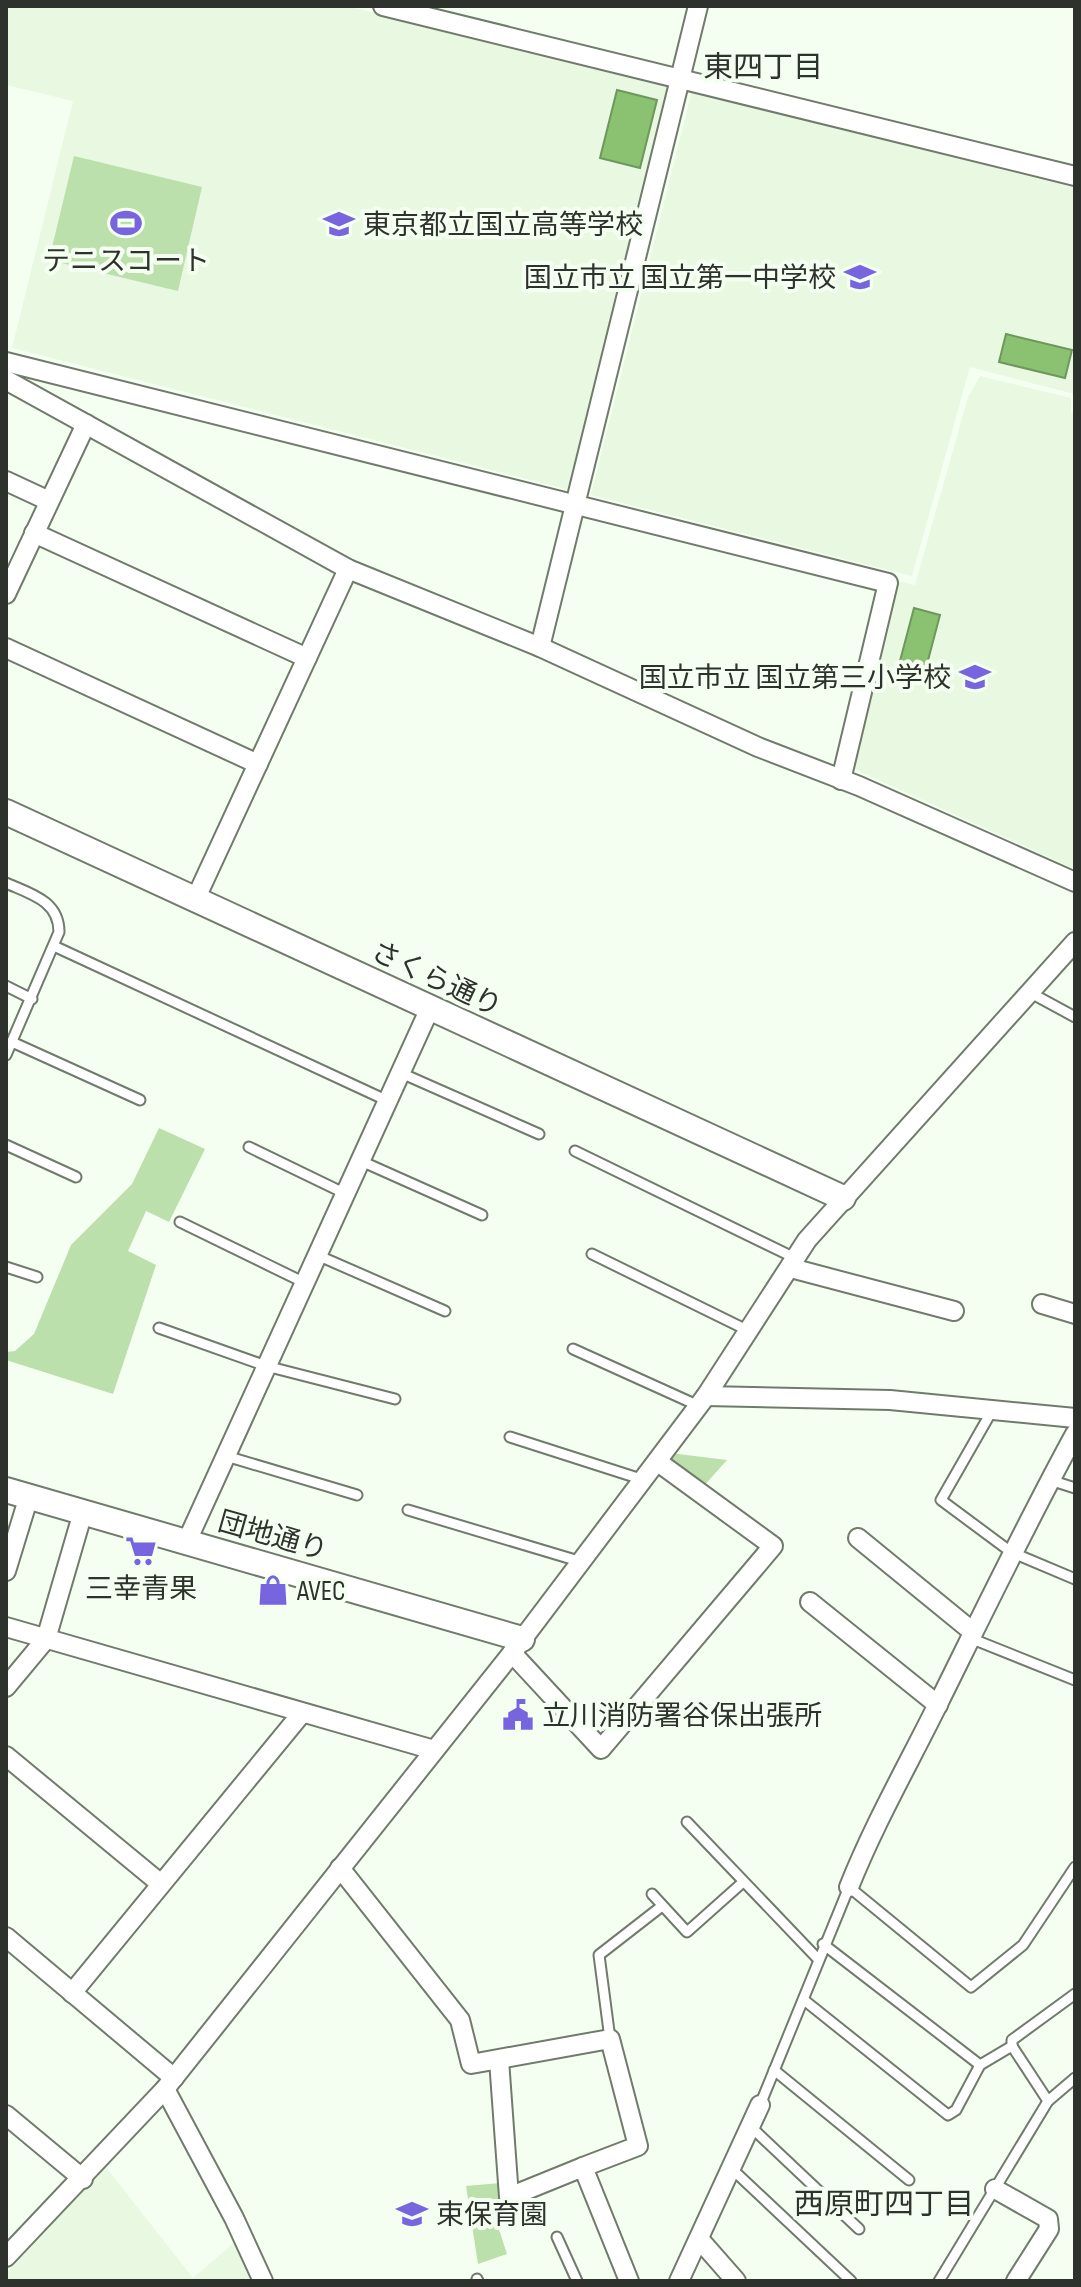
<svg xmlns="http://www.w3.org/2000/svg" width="1081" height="2287" font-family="'Sofia Sans Condensed','Noto Sans JP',sans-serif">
<rect width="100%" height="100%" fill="#f5fff1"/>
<!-- built -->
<g fill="#e8f8e1">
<polygon points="6,6 347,6 669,85 570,490 12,348 73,101 6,85"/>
<polygon points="692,90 1075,188 1074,394 970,367 912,576 591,495"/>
<polygon points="980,376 1071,398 1071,412 1075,414 1075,869 854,769 899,581 915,585 968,397"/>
<polygon points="105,2166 193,2278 235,2242 253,2281 6,2281 6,2274"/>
</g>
<!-- green -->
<g fill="#bbe0ab">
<polygon points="74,156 202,187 178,291 49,260"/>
<polygon points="159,1128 205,1149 169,1222 146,1211 128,1251 156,1265 113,1394 6,1360 6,1352 15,1351 34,1334 71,1245 132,1184"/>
<polygon points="670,1453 727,1460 702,1488 671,1465"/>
<polygon points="500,2183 501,2205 494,2214 507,2254 478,2264 466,2186"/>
</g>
<!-- water -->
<g fill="#8ac271" stroke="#6e975c" stroke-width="2">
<polygon points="617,90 657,100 640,168 600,158"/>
<polygon points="1006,334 1072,350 1065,378 999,362"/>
<polygon points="914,608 940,615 922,683 896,676"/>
</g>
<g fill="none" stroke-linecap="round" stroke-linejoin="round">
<defs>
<g id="service">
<path d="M6 883C31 894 59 901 59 932L6 1055"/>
<polyline points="56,947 388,1101"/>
<polyline points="6,986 32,999"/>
<polyline points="1029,992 1075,1017"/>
<polyline points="12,1042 140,1100"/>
<polyline points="401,1073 539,1134"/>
<polyline points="6,1145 76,1177"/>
<polyline points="249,1147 346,1194"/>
<polyline points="575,1151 795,1258"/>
<polyline points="361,1161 482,1215"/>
<polyline points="180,1222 305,1283"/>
<polyline points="592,1254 749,1331"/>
<polyline points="317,1255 445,1311"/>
<polyline points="6,1267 37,1277"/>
<polyline points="159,1328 266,1366 395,1399"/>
<polyline points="573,1349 699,1406"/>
<polyline points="993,1409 941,1500 1011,1552 1075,1579"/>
<polyline points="510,1437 644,1480"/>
<polyline points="226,1456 357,1495"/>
<polyline points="1050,1480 1075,1488"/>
<polyline points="408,1510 582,1562"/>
<polyline points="970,1638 1075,1680"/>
<polyline points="687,1822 817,1958"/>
<polyline points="652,1894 687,1932 742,1883"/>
<polyline points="823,1944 980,2065"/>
<polyline points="804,2000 948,2115 956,2110 980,2065 1012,2046 1012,2040 1075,1994"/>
<polyline points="610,2039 599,1955 662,1906"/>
<polyline points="1012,2046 1048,2101"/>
<polyline points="774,2070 909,2180"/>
<polyline points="760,2105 849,1887 971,1987 1023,1945 1075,1867"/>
<polyline points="750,2126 859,2229"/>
<polyline points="732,2169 851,2281"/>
<polyline points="557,2237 577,2281"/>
<polyline points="477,2279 478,2281"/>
<polyline points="939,2281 1048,2101 1075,2078"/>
</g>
<g id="minor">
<polyline points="383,6 1075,176"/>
<polyline points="6,362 888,583 841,780"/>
<polyline points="6,380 348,569 540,647 758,747 859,786 1075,882"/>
<polyline points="6,481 49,501"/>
<polyline points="34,533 307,658"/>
<polyline points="6,594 86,424"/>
<polyline points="540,647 698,6"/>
<polyline points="6,648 258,764"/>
<polyline points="195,900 348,569"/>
<polyline points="791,1268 954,1311"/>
<polyline points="1042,1304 1075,1314"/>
<polyline points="706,1396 890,1400 1075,1418"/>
<polyline points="858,1538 973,1632"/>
<polyline points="187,1541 430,1008"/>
<polyline points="6,1571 29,1496"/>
<polyline points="810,1602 938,1705"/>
<polyline points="6,1627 434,1750"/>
<polyline points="512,1653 601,1749 773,1546 658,1462"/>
<polyline points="6,1687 46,1639 83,1512"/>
<polyline points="6,1756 161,1884"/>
<polyline points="340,1868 460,2020 471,2064 610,2039 638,2146 583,2167"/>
<path d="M849 1887C875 1822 909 1763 940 1700 984 1611 1027 1522 1075 1434"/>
<polyline points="6,1937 174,2078"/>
<polyline points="72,1993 302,1713"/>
<polyline points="499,2060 509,2197 583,2167 629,2281"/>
<polyline points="165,2089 234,2218 263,2281"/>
<polyline points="6,2115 83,2179"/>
<polyline points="995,2189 1048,2219 1049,2229 1016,2281"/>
<polyline points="700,2240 736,2281"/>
<polyline points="6,2257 165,2089 512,1653 706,1396 807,1240 1075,942"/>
<polyline points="679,2281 760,2105"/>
</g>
<g id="tertiary">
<polyline points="6,812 843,1198"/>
<polyline points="6,1490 522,1639"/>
</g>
</defs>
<!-- service casing -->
<use href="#service" stroke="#707b6c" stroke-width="13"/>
<!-- minor casing -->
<use href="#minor" stroke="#707b6c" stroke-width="22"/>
<!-- tertiary casing -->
<use href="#tertiary" stroke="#707b6c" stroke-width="28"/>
<!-- service -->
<use href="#service" stroke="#fff" stroke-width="9"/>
<!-- minor -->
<use href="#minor" stroke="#fff" stroke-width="18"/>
<!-- tertiary -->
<use href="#tertiary" stroke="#fff" stroke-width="24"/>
</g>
<!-- icons -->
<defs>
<symbol id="stadium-bare" viewBox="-9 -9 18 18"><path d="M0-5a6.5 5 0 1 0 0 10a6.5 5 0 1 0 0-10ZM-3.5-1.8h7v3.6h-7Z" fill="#7764df" stroke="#f5fff1" stroke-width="2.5" paint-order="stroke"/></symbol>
<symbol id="school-bare" viewBox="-9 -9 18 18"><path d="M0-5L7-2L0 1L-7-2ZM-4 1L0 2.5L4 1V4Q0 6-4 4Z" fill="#7764df" stroke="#f5fff1" stroke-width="2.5" paint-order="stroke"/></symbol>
<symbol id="supermarket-bare" viewBox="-9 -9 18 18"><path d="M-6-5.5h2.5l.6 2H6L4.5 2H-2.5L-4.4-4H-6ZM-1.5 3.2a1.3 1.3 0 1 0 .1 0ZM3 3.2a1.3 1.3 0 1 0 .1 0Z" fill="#7764df" stroke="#f5fff1" stroke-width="2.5" paint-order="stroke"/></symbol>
<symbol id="shop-bare" viewBox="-9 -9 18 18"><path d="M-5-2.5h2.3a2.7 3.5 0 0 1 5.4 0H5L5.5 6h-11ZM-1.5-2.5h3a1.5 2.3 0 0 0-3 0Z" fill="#7764df" stroke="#f5fff1" stroke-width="2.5" paint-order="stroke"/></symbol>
<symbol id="civic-bare" viewBox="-9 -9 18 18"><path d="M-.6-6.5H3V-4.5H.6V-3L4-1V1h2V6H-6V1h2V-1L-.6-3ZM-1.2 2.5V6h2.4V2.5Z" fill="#7764df" stroke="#f5fff1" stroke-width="2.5" paint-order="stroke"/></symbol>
</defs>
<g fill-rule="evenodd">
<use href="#stadium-bare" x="104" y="201" width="44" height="44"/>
<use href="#school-bare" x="317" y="202" width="44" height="44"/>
<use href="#school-bare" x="838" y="255" width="44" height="44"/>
<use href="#school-bare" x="953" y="655" width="44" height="44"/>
<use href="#supermarket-bare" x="119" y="1529" width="44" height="44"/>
<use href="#shop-bare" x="251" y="1568" width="44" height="44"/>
<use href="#civic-bare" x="496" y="1693" width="44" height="44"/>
<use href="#school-bare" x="390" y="2192" width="44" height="44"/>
</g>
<g text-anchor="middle" stroke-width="8" stroke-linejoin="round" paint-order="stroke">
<!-- poi labels -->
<g font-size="28" fill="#2e322c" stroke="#f5fff1" text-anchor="start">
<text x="363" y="234">東京都立国立高等学校</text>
<text x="126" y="270" text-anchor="middle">テニスコート</text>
<text x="836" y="287" text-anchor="end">国立市立 国立第一中学校</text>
<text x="951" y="687" text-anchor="end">国立市立 国立第三小学校</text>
<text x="141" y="1598" text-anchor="middle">三幸青果</text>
<text x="297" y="1600">AVEC</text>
<text x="542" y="1725">立川消防署谷保出張所</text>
<text x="436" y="2224">束保育園</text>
</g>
<!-- street labels -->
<g font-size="28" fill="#2e322c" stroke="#f5fff1">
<text transform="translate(437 978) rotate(25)" y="10">さくら通り</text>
<text transform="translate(273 1535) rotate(16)" y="10">団地通り</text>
</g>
<!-- neighbourhood labels -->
<g font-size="30" fill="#2e322c" stroke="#f5fff1">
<text x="763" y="77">東四丁目</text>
<text x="884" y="2214">西原町四丁目</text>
</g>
</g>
<!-- border -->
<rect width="1081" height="2287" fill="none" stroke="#2e322c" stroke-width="16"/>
</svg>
